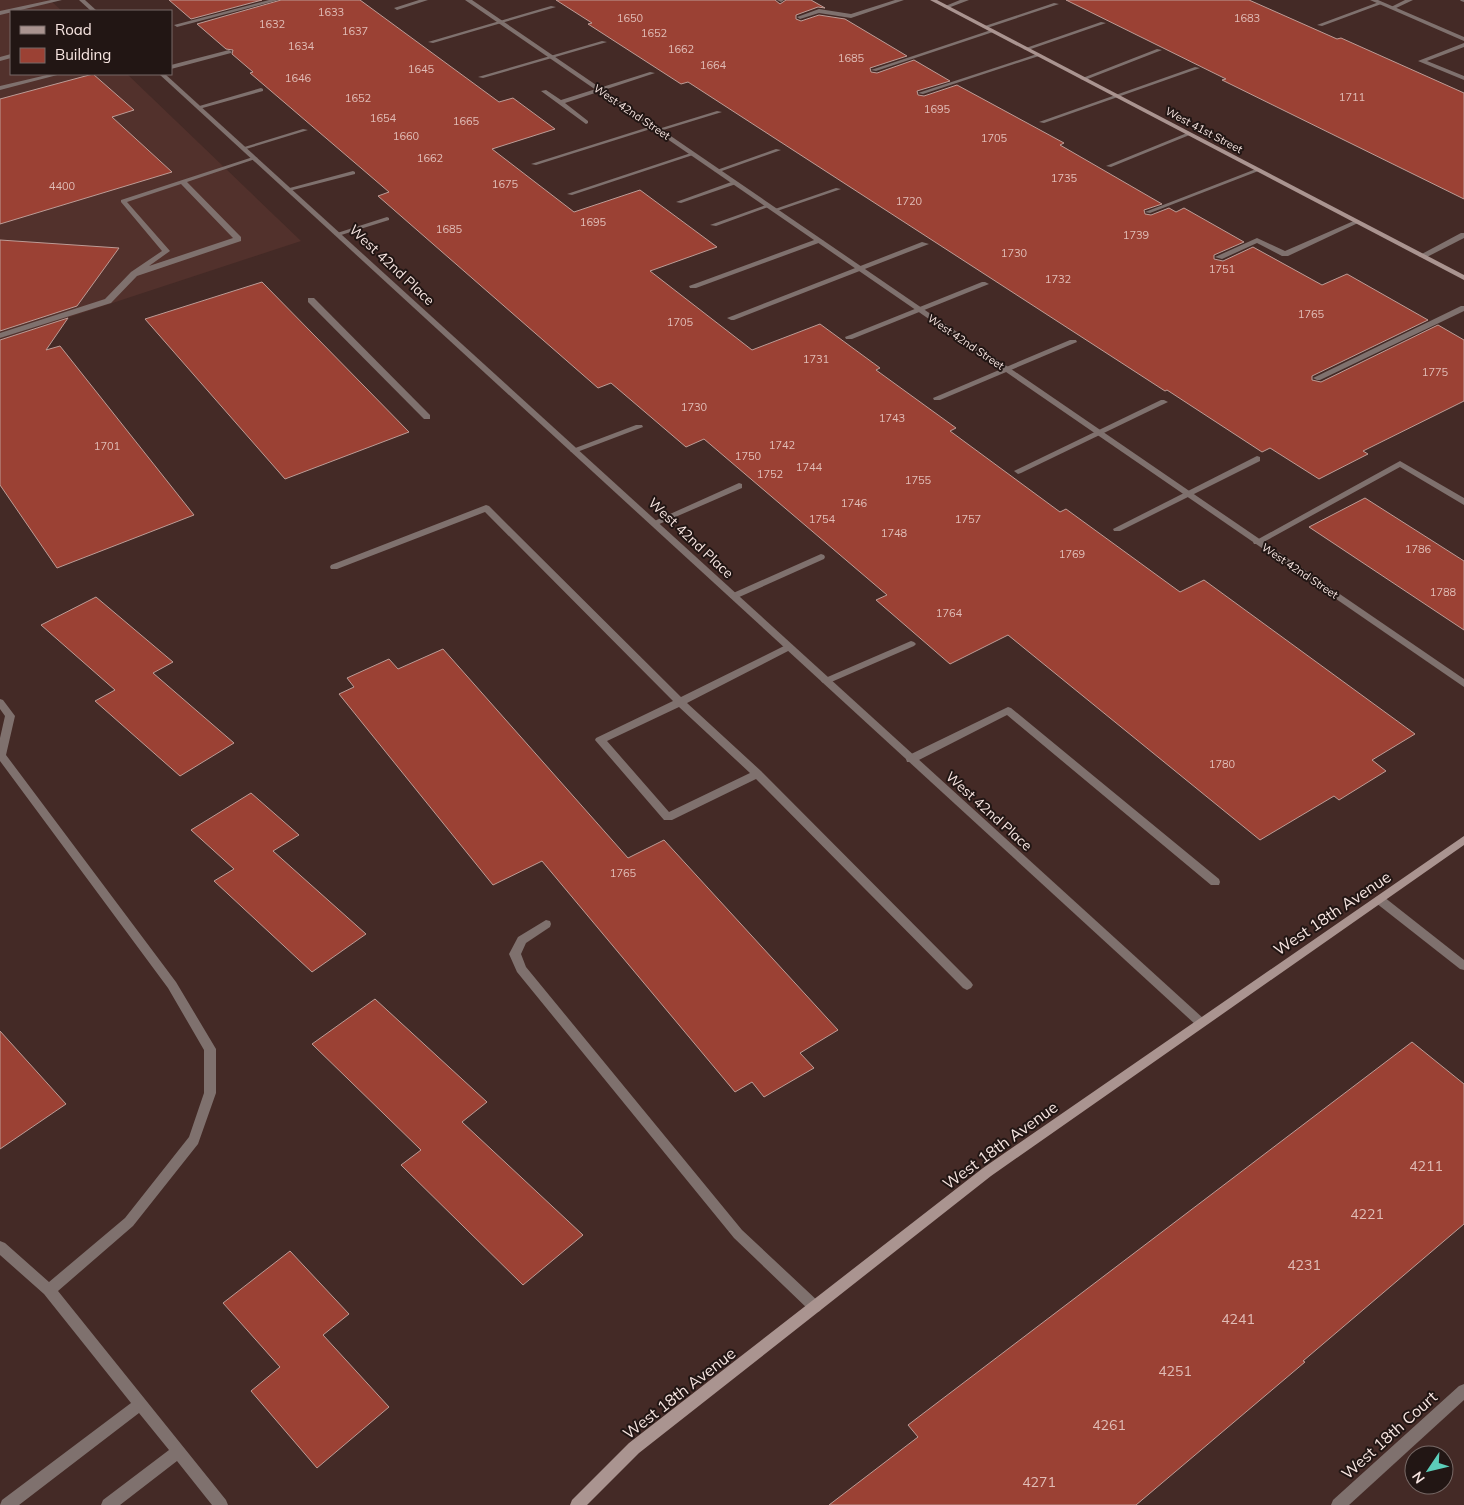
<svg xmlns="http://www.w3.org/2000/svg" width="1464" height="1505" font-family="Mulish,sans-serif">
<rect width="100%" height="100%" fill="#442a26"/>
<!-- built -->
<polygon fill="#52312c" points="0,0 50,0 62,11 11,11 11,74 127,74 301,241 0,340"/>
<!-- building -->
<g fill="#9b4134" stroke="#bd9c96">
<polygon points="169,0 262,0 191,19"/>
<polygon points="281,0 360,0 499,102 513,98 555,129 492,149 574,212 640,190 717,247 650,271 752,350 820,324 880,368 876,370 956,428 950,431 1060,512 1066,509 1180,592 1204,580 1415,734 1372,760 1386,771 1339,800 1334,796 1260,840 1008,635 950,664 876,600 887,595 704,439 686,447 611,383 598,388 378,196 389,192 250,73 253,72 232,54 233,50 226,49 197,24"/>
<polygon points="556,0 775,0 780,4 786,0 811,0 825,8 818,7 796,15 796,19 801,21 819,15 845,19 907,56 870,68 871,72 877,73 914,60 950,81 917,91 918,95 924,96 957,85 1064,143 1060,145 1162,204 1144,210 1145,214 1151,215 1169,208 1176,212 1184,208 1244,242 1214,255 1214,259 1223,261 1253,247 1322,285 1347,274 1428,320 1312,376 1312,380 1321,382 1438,325 1464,340 1464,401 1363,451 1368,454 1319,479 1270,448 1262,452 1167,390 1165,391 688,82 681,84 588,24 592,23"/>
<polygon points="1066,0 1249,0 1337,39 1341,38 1464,93 1464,199 1222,80 1226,79"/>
<polygon points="93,74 134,110 112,117 172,172 0,224 0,99"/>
<polygon points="0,240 119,248 77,306 0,331"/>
<polygon points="262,282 364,386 409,432 285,479 145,319"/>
<polygon points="68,318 46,350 60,346 194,515 57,568 0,485 0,340"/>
<polygon points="1365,498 1464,561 1464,630 1309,527"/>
<polygon points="96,597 173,662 153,673 234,743 180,776 95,701 115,690 41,625"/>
<polygon points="443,649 628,858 664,840 838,1030 800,1053 814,1068 764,1097 752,1082 735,1092 542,861 493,885 339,694 354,687 347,678 389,659 398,669"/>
<polygon points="251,793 299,835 273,851 366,934 312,972 214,881 234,869 191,830"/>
<polygon points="375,999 487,1102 462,1122 583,1235 523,1285 401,1165 421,1150 312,1044"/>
<polygon points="0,1031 66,1104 0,1149"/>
<polygon points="1412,1042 1464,1084 1464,1224 1303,1361 1305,1362 1136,1505 829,1505 918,1437 908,1425"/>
<polygon points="290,1251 349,1314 323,1335 389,1407 317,1468 251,1391 280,1367 223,1303"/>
</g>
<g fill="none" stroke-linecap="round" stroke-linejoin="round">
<!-- lane -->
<g fill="#7f716e" fill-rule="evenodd">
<polygon points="51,0 62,0 0,15 0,11"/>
<polygon points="269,0 279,0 177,27 174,25"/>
<polygon points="419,0 428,0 397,10 394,8"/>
<polygon points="777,0 784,0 781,2"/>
<polygon points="895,0 904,0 851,18 819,13 800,19 797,17 819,9 851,14"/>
<polygon points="960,0 969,0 948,8 943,7"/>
<polygon points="1405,0 1413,0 1394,9 1389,8"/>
<polygon points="1460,0 1464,0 1464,2 1461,1"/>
<polygon points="1379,2 1384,3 1322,26 1317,25"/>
<polygon points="1054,3 1059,4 987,28 982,27"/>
<polygon points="551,6 556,7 433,43 428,42"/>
<polygon points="1101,22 1106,23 1028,50 1023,49"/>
<polygon points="991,30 996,31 876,71 871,70"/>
<polygon points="602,41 607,42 483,78 478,77"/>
<polygon points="1464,43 1464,47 1427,61 1464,76 1464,80 1418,61"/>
<polygon points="1157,49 1162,50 1085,80 1080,79"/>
<polygon points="229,50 232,52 231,53 171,69 171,65"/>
<polygon points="11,54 11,58 0,61 0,57"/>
<polygon points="1037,54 1042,55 923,94 918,93"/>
<polygon points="1195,67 1200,68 1044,123 1039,122"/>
<polygon points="650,72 655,73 565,103 588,121 588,123 586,124 541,91 546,90 561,100"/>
<polygon points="51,74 61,74 0,90 0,86"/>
<polygon points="261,88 263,89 263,91 199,109 196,107"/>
<polygon points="717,111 722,112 660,131 655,130"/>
<polygon points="652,126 657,127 536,165 531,164"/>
<polygon points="303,129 308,130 246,149 241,148"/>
<polygon points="1187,133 1192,134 1111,167 1106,166"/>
<polygon points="776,149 781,150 719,172 714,171"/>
<polygon points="691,153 696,154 572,195 567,194"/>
<path d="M253 157 258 158 187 182 241 237V241L137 276 111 303 0 338V333L105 299 131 272 162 251 121 202V200ZM181 184 233 238 149 266 170 251 127 202Z"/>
<polygon points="1256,169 1261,170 1150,213 1145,212"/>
<polygon points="353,171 355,172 355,174 289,191 286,189"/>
<polygon points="734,181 736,182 736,184 681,203 676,202"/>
<polygon points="836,188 841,189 777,211 772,210"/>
<polygon points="766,205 771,206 716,226 710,225"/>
<polygon points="387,217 389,218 389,220 338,236 334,234"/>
<polygon points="1356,220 1360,222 1358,223 1288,256 1282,256 1257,243 1222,259 1215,257 1257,238 1285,251"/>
<polygon points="1461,233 1464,233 1464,238 1425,258 1418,256"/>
<polygon points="817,239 824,241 696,288 690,288 689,286"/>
<polygon points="922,242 929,244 734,320 731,320 727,318"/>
<polygon points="982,282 985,282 989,284 852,339 846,339 845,337"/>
<polygon points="308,298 314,298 430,415 430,419 424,419 308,302"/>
<polygon points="1461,306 1464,306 1464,311 1320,380 1317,380 1313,378"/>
<polygon points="1070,340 1076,340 1077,342 940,400 934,400 933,398"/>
<polygon points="1161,400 1164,400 1168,402 1021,473 1018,474 1014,471"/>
<polygon points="636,425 642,425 643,427 577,452 571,452 570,450"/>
<polygon points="1257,456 1260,457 1260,461 1120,531 1114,531 1113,529"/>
<polygon points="1400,461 1464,498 1464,505 1400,467 1260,544 1254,544 1253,542"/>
<polygon points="739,483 742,484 742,488 657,525 654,526 650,523"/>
<path d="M486 505 489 506 681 697 786 645H792L794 647 792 649 687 703 761 771 971 982 973 985 971 988 967 990 963 988 756 779 672 820H664L595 740 596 738 673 701 485 512 337 569H331L330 567 331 565ZM679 707 750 773 669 812 607 741Z"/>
<polygon points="821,554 824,555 825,557 824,559 737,598 731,598 729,596 731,594"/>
<polygon points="911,641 914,642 916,644 914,646 829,683 823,683 821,681 823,679"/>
<polygon points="0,699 3,700 15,716 6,755 176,982 216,1049 216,1093 198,1144 133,1226 58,1291 226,1500 228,1505 212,1505 177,1461 120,1505 101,1505 103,1500 169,1450 139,1413 19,1505 0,1505 2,1500 131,1403 44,1294 0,1255 0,1241 5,1243 49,1282 125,1218 189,1137 204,1093 204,1050 168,988 0,761 0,738 5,716 0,709"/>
<polygon points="1008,707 1011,708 1219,879 1220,882 1219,885 1211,885 1007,715 915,762 907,762 906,759 907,756"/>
<polygon points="546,920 550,921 551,924 550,927 526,943 521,954 526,967 742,1230 820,1303 822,1307 820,1311 815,1313 810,1311 734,1238 517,972 509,954 518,937"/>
</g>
<!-- street -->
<g fill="#7f716e" fill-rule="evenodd">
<polygon points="79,0 85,0 97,11 91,11"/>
<polygon points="465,0 472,0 1464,679 1464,687"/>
<polygon points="1370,0 1378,0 1464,37 1464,41"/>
<polygon points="159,74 165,74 1204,1019 1206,1022 1204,1025 1200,1027 1196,1025"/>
<polygon points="1380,896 1384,897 1464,960 1464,970 1460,969 1376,903 1375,900 1376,897"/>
<polygon points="1464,1384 1464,1400 1349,1505 1331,1505 1333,1500 1459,1386"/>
</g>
<!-- secondary -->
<g fill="#aa9490" fill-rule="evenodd">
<polygon points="930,0 937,0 1464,275 1464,280"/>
<polygon points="1464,836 1464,845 991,1176 639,1453 587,1505 570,1505 572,1500 629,1443 983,1168"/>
</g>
</g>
<g text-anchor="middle" stroke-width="4" stroke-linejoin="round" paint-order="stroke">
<!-- number labels -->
<g font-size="11" fill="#e0bcb6">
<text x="331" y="16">1633</text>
<text x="630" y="22">1650</text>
<text x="1247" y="22">1683</text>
<text x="272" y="28">1632</text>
<text x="355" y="35">1637</text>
<text x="654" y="37">1652</text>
<text x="301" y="50">1634</text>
<text x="681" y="53">1662</text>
<text x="851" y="62">1685</text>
<text x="713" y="69">1664</text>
<text x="421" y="73">1645</text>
<text x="298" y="82">1646</text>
<text x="1352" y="101">1711</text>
<text x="358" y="102">1652</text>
<text x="937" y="113">1695</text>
<text x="383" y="122">1654</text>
<text x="466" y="125">1665</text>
<text x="406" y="140">1660</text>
<text x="994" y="142">1705</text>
<text x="430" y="162">1662</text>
<text x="1064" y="182">1735</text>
<text x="505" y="188">1675</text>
<text x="62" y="190">4400</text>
<text x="909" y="205">1720</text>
<text x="593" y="226">1695</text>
<text x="449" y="233">1685</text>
<text x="1136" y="239">1739</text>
<text x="1014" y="257">1730</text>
<text x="1222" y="273">1751</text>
<text x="1058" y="283">1732</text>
<text x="1311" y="318">1765</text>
<text x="680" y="326">1705</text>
<text x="816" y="363">1731</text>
<text x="1435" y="376">1775</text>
<text x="694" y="411">1730</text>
<text x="892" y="422">1743</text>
<text x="782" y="449">1742</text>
<text x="107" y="450">1701</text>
<text x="748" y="460">1750</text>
<text x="809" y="471">1744</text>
<text x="770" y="478">1752</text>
<text x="918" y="484">1755</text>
<text x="854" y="507">1746</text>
<text x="822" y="523">1754</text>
<text x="968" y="523">1757</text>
<text x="894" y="537">1748</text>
<text x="1418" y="553">1786</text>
<text x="1072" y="558">1769</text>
<text x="1443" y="596">1788</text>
<text x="949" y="617">1764</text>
<text x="1222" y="768">1780</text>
<text x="623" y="877">1765</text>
</g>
<!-- far-street labels -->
<g font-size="11" fill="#f7e5e1" stroke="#221614">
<text transform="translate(632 112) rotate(34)" y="4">West 42nd Street</text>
<text transform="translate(1204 130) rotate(28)" y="4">West 41st Street</text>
<text transform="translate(966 342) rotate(34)" y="4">West 42nd Street</text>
<text transform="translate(1300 571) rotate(34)" y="4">West 42nd Street</text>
</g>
<!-- street labels -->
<g font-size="14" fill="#f7e5e1" stroke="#221614">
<text transform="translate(392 265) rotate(43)" y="5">West 42nd Place</text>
<text transform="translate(691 538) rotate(43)" y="5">West 42nd Place</text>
<text transform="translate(989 811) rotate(42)" y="5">West 42nd Place</text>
</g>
<!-- near-number labels -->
<g font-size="14" fill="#e0bcb6">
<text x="1426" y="1171">4211</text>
<text x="1367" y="1219">4221</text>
<text x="1304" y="1270">4231</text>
<text x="1238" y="1324">4241</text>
<text x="1175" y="1376">4251</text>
<text x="1109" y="1430">4261</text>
<text x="1039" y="1487">4271</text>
</g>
<!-- near-street labels -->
<g font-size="16" fill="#f7e5e1" stroke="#221614">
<text transform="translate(1332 913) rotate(-34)" y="6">West 18th Avenue</text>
<text transform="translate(1000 1145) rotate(-36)" y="6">West 18th Avenue</text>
<text transform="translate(679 1393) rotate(-38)" y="6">West 18th Avenue</text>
<text transform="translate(1389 1435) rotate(-42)" y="6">West 18th Court</text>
</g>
</g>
<!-- legend -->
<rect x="10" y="10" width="162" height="65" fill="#221614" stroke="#776966"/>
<rect x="20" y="26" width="25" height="8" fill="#aa9490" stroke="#776966"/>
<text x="55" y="35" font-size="15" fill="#f7e5e1">Road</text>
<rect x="20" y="48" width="25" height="15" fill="#9b4134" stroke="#776966"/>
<text x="55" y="60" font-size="15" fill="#f7e5e1">Building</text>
<!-- north arrow -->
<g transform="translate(1429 1470) rotate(235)"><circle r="24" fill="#221614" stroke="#776966"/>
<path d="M0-4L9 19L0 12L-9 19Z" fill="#5cceba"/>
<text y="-8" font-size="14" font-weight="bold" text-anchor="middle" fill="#f7e5e1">N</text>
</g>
</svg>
